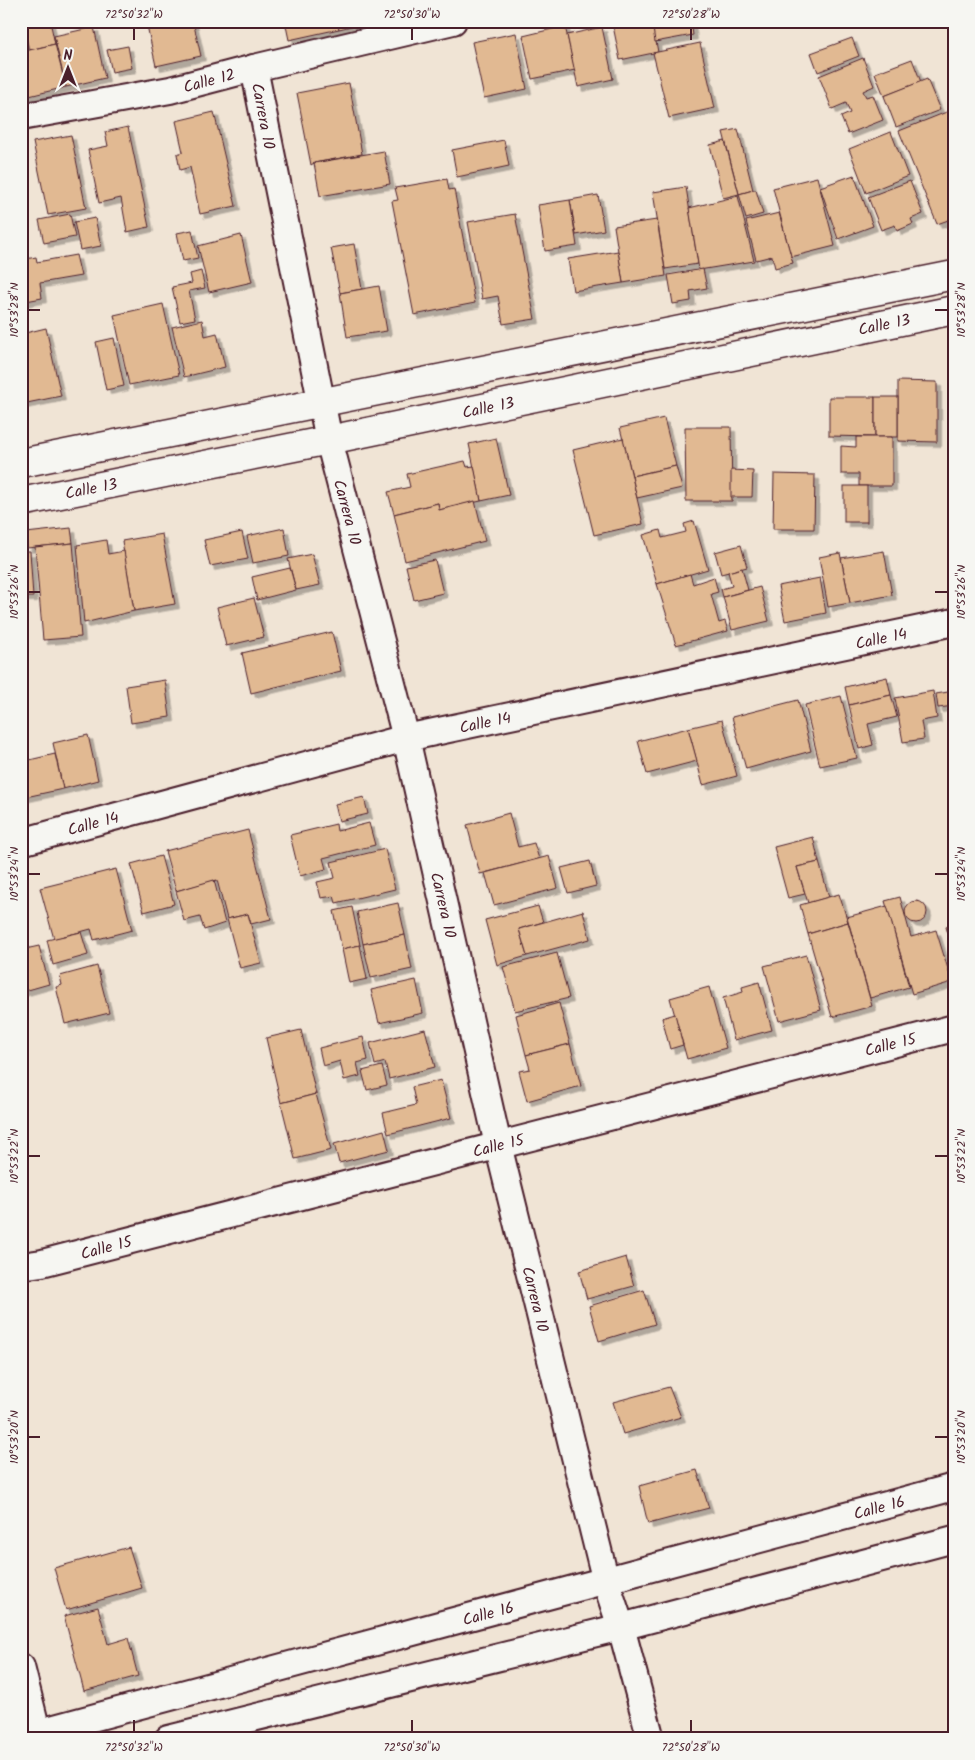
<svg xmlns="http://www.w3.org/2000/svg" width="975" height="1760" font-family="Kalam,sans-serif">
<defs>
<filter id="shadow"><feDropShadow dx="4.5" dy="4.5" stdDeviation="0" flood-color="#0004"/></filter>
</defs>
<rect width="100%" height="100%" fill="#f0e4d5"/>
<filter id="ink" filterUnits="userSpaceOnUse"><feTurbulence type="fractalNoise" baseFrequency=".02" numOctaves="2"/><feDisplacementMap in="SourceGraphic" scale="10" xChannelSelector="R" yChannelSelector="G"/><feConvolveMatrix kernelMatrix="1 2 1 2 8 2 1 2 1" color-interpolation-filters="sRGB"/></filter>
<g filter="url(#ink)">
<!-- building -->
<g fill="#e1b992" stroke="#4a1f2b" filter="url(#shadow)">
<polygon points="41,21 50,21 55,44 29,50 23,25"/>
<polygon points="146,21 193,21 201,56 156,66"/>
<polygon points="285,21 337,21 339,29 289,40"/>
<polygon points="337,21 373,21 339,29"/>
<polygon points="612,21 652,21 658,52 620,60"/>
<polygon points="652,21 691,21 693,35 655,42"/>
<polygon points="565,26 575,70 532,79 523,36"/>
<polygon points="94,27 105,78 66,87 54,36"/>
<polygon points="602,27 613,79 578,87 567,35"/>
<polygon points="516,33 527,89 484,98 472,42"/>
<polygon points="852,38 859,56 818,72 811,53"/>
<polygon points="700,43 715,108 669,118 653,53"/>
<polygon points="55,44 66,87 21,98 21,52"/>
<polygon points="128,46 132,68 112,72 107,50"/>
<polygon points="863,58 874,86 863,91 866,97 873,95 883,120 848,134 841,117 850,113 846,103 832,109 819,76"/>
<polygon points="912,59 921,82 884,96 875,73"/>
<polygon points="927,79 940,110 896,127 884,96"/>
<polygon points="349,83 362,154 314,163 311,165 297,93"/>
<polygon points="954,109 954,143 952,144 954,149 954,218 937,224 899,131"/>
<polygon points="214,112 236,206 200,214 190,167 180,170 177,154 183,152 176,121"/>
<polygon points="128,127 149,227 127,232 121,198 99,203 88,150 108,146 105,132"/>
<polygon points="738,129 753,190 739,194 723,132"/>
<polygon points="891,132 908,176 866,193 849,149"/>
<polygon points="71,135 86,208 48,215 33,142"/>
<polygon points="504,140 509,166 457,177 452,150"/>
<polygon points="725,141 739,194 723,198 710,145"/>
<polygon points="384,151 390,184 320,196 314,163"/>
<polygon points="854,175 873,226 838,239 820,187"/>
<polygon points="817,177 835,246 791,257 773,188"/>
<polygon points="447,179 449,190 454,189 475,303 414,315 392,201 398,200 395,188"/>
<polygon points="910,181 923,214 911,219 913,224 897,231 895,225 881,230 868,197"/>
<polygon points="686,187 698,264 665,269 653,192"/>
<polygon points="753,190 756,190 763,214 746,219 739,194"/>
<polygon points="598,195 604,230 576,235 570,200"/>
<polygon points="738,196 754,261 699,270 689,208"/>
<polygon points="570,200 577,246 545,251 538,205"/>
<polygon points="779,213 793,263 775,268 772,256 756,260 746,221"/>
<polygon points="70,214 75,237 44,243 39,220"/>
<polygon points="515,214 535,319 503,324 498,296 482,299 468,222"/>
<polygon points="95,218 101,246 80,250 74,222"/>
<polygon points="657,220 666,276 623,283 614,226"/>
<polygon points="192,230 198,258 183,261 177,233"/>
<polygon points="241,235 252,282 209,292 198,246"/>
<polygon points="354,244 362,289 340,293 331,248"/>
<polygon points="618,251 623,283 573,291 568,259"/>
<polygon points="76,255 81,276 40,283 42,298 21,302 21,260 36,257 37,262"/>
<polygon points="703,269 707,288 690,291 691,301 673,304 668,275"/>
<polygon points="201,271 205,288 189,291 195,319 180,322 172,287 192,283 190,274"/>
<polygon points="379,286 387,331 347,337 340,293"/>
<polygon points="163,304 179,375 129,385 114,315"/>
<polygon points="202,320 205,336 217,333 225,367 184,377 172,327"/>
<polygon points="46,328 61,396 22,404 21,334"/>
<polygon points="114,338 124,386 106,390 96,342"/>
<polygon points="898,381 937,382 937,442 898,441"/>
<polygon points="829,397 875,397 875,437 829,436"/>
<rect x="875" y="397" width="23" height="40"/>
<polygon points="664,418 676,466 632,476 620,428"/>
<polygon points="685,427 731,427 732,501 686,501"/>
<polygon points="856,437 892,437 892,486 859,486 859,474 841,474 841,446 856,447"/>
<polygon points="496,438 509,495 481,501 469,444"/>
<polygon points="623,438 643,524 594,535 573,450"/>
<polygon points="465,461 467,467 474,466 481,501 439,510 438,503 394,514 388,492 410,487 407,474"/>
<polygon points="676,466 682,488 637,498 632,476"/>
<polygon points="731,470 753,471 752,497 731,497"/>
<polygon points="774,474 815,475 814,529 773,529"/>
<rect x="844" y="486" width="23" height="36"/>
<polygon points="475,501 485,541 405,561 394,514 438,503 439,510"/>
<polygon points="694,521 708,569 657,584 643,535 660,530 662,538 686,532 684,524"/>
<polygon points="71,528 73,543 27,548 26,533"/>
<polygon points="284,528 289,556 253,563 247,536"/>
<polygon points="242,532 248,559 210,566 204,540"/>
<polygon points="162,534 175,604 134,611 122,541"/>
<polygon points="106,540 108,554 124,551 134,611 84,623 77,545"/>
<polygon points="73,543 81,637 43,640 35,547"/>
<polygon points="741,545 747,567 721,574 715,552"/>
<polygon points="21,551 30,551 33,597 21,597"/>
<polygon points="884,551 892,595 850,603 841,558"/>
<polygon points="840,553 850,603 828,607 819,557"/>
<polygon points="312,554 320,585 296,590 288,559"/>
<polygon points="435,560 443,593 414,600 406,566"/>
<polygon points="290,568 296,590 257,600 252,577"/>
<polygon points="742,568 748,590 723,597 721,589 732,586 728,572"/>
<polygon points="690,574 693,584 714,577 718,592 711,594 719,623 725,621 728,631 676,645 657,584"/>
<polygon points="820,578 826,613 785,621 778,586"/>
<polygon points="760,587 769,621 732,630 723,597"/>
<polygon points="254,598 264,637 226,646 217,607"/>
<polygon points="332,632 341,671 251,693 242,653"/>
<polygon points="887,677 891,695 849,705 845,687"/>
<polygon points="165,680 170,717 131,723 126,686"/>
<polygon points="933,691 937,718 921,721 924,739 903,742 895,698"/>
<polygon points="954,691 954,706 938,708 936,694"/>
<polygon points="891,695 897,717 868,724 873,745 859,749 849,705"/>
<polygon points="841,696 857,758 820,766 805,705"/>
<polygon points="798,700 811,751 746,769 732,717"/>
<polygon points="722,720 737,776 703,785 688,728"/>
<polygon points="688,728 697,761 647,774 638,741"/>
<polygon points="88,735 98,780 63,789 53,743"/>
<polygon points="55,754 63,789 21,798 21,762"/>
<polygon points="364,797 368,814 339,821 335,804"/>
<polygon points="509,813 518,847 534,843 539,859 480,874 467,825"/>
<polygon points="369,823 375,845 323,858 326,869 300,876 290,835 336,824 337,831"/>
<polygon points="248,830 271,919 251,924 248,914 227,919 217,880 176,891 165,851"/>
<polygon points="813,837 819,862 797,867 805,894 788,898 774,847"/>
<polygon points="385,849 395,889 336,903 334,896 321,898 317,882 335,878 331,862"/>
<polygon points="161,856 174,904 144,912 131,864"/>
<polygon points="549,856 558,888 494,905 485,873"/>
<polygon points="590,861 596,886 568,893 561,868"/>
<polygon points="819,862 829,897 808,903 797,867"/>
<polygon points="116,869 132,930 94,940 91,929 54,939 40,888"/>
<polygon points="214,880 225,923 204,930 200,917 184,921 176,891"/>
<polygon points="839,894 848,922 808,934 800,905"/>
<polygon points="900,897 911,937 936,930 952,982 912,994 885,901"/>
<circle cx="916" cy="912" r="11"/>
<polygon points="398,903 405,935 363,944 357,912"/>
<polygon points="538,906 543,922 519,929 527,956 497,965 485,920"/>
<polygon points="887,906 909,987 870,998 847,917"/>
<polygon points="352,907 360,945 342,949 334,911"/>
<polygon points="583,911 590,939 527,956 519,929"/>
<polygon points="248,914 261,963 240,968 227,919"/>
<polygon points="848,922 872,1006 832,1017 808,934"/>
<polygon points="954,924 954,952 946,927"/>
<polygon points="81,932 88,955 53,965 47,940"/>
<polygon points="405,935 412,969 371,978 363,944"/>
<polygon points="360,945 367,979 349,983 342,949"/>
<polygon points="39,946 49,984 21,992 21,950"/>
<polygon points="557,953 569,998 515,1011 503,967"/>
<polygon points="806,955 821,1010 779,1021 764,966"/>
<polygon points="97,966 109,1013 65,1024 56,987 62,985 60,976"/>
<polygon points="416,980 423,1013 379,1023 371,990"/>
<polygon points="759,982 772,1030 734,1040 723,998 743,992 742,987"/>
<polygon points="709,987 726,1048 687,1059 670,998"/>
<polygon points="559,1003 570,1044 526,1055 516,1015"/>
<polygon points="675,1014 683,1045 670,1049 662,1018"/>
<polygon points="425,1029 435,1067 389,1079 385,1062 375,1065 370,1043"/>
<polygon points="301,1030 316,1094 281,1103 266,1038"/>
<polygon points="363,1037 368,1060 357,1063 360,1076 344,1080 340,1061 323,1066 319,1048"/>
<polygon points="570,1044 581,1086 527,1101 519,1071 530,1069 526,1055"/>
<polygon points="382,1066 387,1085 367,1090 362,1071"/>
<polygon points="441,1080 451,1118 388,1134 383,1113 416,1105 412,1087"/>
<polygon points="316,1094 331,1150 295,1159 281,1103"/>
<polygon points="384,1130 389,1150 339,1163 334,1144"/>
<polygon points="626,1257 634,1286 587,1299 579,1271"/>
<polygon points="644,1290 655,1324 599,1341 589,1306"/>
<polygon points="669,1387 681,1417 623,1434 613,1402"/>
<polygon points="697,1470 709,1508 648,1524 639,1486"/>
<polygon points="129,1547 142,1588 66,1610 54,1568"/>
<polygon points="98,1607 108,1644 128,1638 138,1676 84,1691 64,1616"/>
</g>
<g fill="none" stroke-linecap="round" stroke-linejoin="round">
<defs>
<g id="minor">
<polyline points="254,68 329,440 406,738 498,1145 606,1582 621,1627 651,1739"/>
<polyline points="21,117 170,90 254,68 453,21"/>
<polyline points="21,842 406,738 954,622"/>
<polyline points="21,1266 42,1263 954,1028"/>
<polyline points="21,1667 39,1739"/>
<polyline points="21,1737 954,1487"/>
<polyline points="168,1739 621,1627 954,1539"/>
</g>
<g id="trunk">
<polyline points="21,463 954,275"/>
<polyline points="21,502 329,440 954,310"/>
</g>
</defs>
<!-- minor casing -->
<use href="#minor" stroke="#4a1f2b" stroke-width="30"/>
<!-- trunk casing -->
<use href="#trunk" stroke="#4a1f2b" stroke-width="31"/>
<!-- minor -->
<use href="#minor" stroke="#f6f6f2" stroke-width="26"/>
<!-- trunk -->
<use href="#trunk" stroke="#f6f6f2" stroke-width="28"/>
</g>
</g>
<!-- ticks -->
<path fill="none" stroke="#4a1f2b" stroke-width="2" d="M134 28V40M412 28V40M691 28V40M28 310H40M935 310H948M28 592H40M935 592H948M28 874H40M935 874H948M28 1156H40M935 1156H948M28 1437H40M935 1437H948M134 1720V1732M412 1720V1732M691 1720V1732"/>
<g text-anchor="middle" stroke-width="4.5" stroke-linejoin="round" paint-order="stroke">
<!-- street labels -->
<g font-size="16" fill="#4a1f2b" stroke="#f6f6f2">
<text transform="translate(209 80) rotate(-15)" y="6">Calle 12</text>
<text transform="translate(264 116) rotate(79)" y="6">Carrera 10</text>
<text transform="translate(884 324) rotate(-12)" y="6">Calle 13</text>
<text transform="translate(488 407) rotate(-12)" y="6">Calle 13</text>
<text transform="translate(91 488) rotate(-11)" y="6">Calle 13</text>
<text transform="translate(348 512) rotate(75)" y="6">Carrera 10</text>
<text transform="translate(881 638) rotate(-12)" y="6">Calle 14</text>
<text transform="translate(485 722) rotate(-12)" y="6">Calle 14</text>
<text transform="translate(93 823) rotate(-15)" y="6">Calle 14</text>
<text transform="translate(444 905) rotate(77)" y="6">Carrera 10</text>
<text transform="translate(890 1044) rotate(-14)" y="6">Calle 15</text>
<text transform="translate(498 1145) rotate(-14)" y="6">Calle 15</text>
<text transform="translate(106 1247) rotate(-15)" y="6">Calle 15</text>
<text transform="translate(536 1299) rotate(76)" y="6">Carrera 10</text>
<text transform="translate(879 1507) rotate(-15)" y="6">Calle 16</text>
<text transform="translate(488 1613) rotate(-15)" y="6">Calle 16</text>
</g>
</g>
<!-- margin -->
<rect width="975" height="1760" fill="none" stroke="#f6f6f2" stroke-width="55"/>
<!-- north arrow -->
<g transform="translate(68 68)" stroke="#f6f6f2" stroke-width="4" paint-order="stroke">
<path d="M0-4L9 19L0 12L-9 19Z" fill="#4a1f2b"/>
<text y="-8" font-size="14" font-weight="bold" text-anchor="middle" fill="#4a1f2b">N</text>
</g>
<rect x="28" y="28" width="920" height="1704" fill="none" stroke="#4a1f2b" stroke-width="2"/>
<g font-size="12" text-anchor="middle" fill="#4a1f2b">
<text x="134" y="18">72°50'32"W</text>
<text x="412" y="18">72°50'30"W</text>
<text x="691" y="18">72°50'28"W</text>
<text transform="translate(14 310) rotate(-90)" y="4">10°53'28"N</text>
<text transform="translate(961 310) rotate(-90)" y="4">10°53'28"N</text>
<text transform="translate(14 592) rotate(-90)" y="4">10°53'26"N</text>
<text transform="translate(961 592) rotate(-90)" y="4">10°53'26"N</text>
<text transform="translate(14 874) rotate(-90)" y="4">10°53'24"N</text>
<text transform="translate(961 874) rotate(-90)" y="4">10°53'24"N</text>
<text transform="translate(14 1156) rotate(-90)" y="4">10°53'22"N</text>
<text transform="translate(961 1156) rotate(-90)" y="4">10°53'22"N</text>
<text transform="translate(14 1437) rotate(-90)" y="4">10°53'20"N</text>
<text transform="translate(961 1437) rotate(-90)" y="4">10°53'20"N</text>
<text x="134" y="1751">72°50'32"W</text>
<text x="412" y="1751">72°50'30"W</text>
<text x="691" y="1751">72°50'28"W</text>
</g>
</svg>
